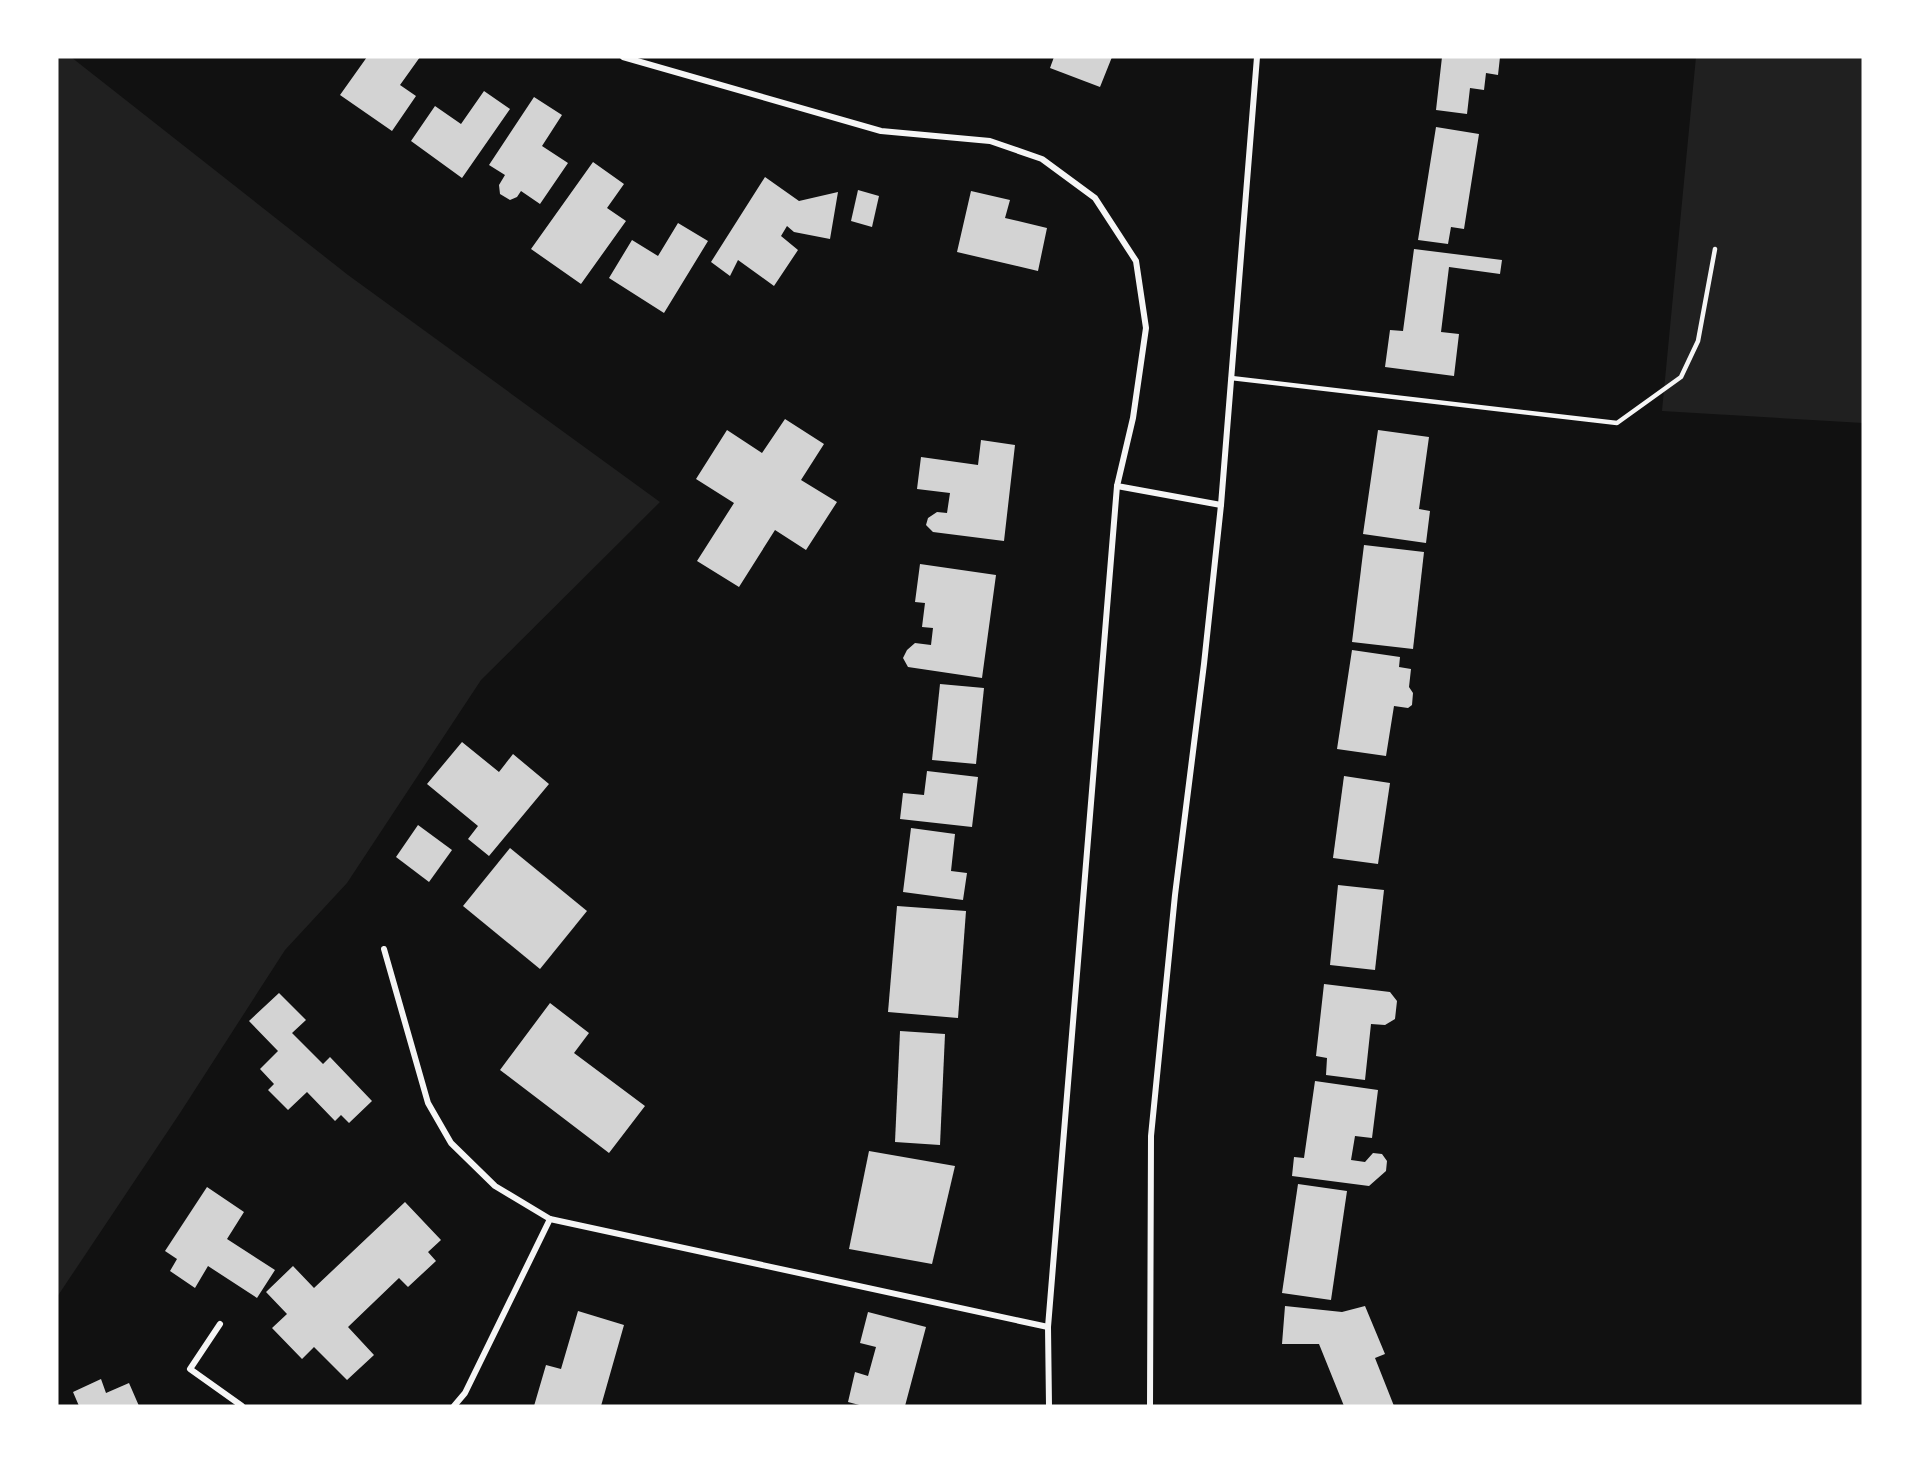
<svg xmlns="http://www.w3.org/2000/svg" width="1920" height="1463" font-family="'PT Sans Narrow',sans-serif">
<rect width="100%" height="100%" fill="#111"/>
<!-- green -->
<g fill="#202020">
<polygon points="57,57 71,57 348,275 660,502 481,680 347,883 285,950 180,1113 57,1297"/>
<polygon points="1696,57 1863,57 1863,423 1662,411"/>
</g>
<!-- building -->
<g fill="#d3d3d3">
<polygon points="367,57 420,57 400,85 416,96 392,131 340,95"/>
<polygon points="1054,57 1112,57 1100,87 1050,68"/>
<polygon points="1442,57 1500,57 1498,75 1486,73 1484,90 1470,88 1467,114 1436,110"/>
<polygon points="484,91 510,109 462,178 411,141 435,106 461,124"/>
<polygon points="534,97 562,115 542,146 568,163 540,204 521,191 517,197 510,200 500,194 499,185 505,175 489,165"/>
<polygon points="1436,127 1479,134 1464,229 1451,227 1448,244 1418,240"/>
<polygon points="593,162 624,184 607,208 626,221 581,284 531,249"/>
<polygon points="765,177 799,201 838,192 830,239 794,232 787,226 781,236 798,250 774,286 738,260 730,276 711,262"/>
<polygon points="858,190 879,196 872,227 851,221"/>
<polygon points="971,191 1010,200 1005,218 1047,228 1038,271 957,252"/>
<polygon points="678,223 708,241 664,313 609,278 632,240 658,256"/>
<polygon points="1414,249 1502,260 1500,274 1449,267 1441,332 1459,334 1454,376 1385,367 1390,330 1403,331"/>
<polygon points="785,419 824,444 801,480 837,502 806,550 775,530 739,587 697,561 734,503 696,479 727,430 762,453"/>
<polygon points="1378,430 1429,437 1419,509 1430,511 1426,543 1363,534"/>
<polygon points="981,440 1015,445 1004,541 933,532 926,525 928,518 937,512 947,513 950,493 917,489 921,457 978,465"/>
<polygon points="1364,545 1424,552 1413,649 1352,642"/>
<polygon points="920,564 996,575 982,678 908,667 903,658 907,650 915,643 931,645 933,628 922,627 925,603 915,602"/>
<polygon points="1352,650 1400,657 1399,667 1411,669 1409,687 1413,693 1412,705 1408,708 1394,706 1386,756 1337,749"/>
<polygon points="940,684 984,688 976,764 932,760"/>
<polygon points="462,742 499,772 513,754 549,784 489,856 468,839 478,826 427,784"/>
<polygon points="927,771 978,777 972,827 900,819 903,793 924,795"/>
<polygon points="1344,776 1390,783 1378,864 1333,858"/>
<polygon points="418,825 452,850 429,882 396,857"/>
<polygon points="911,828 955,834 951,871 967,873 963,900 903,892"/>
<polygon points="510,848 587,911 540,969 463,906"/>
<polygon points="1338,885 1384,890 1375,970 1330,965"/>
<polygon points="897,906 966,911 958,1018 888,1012"/>
<polygon points="1324,984 1390,992 1397,1001 1395,1019 1385,1025 1371,1024 1365,1080 1326,1075 1327,1058 1316,1056"/>
<polygon points="279,993 306,1020 292,1033 323,1064 330,1057 372,1101 349,1123 341,1115 335,1121 307,1092 288,1110 268,1090 274,1084 260,1069 278,1051 249,1021"/>
<polygon points="550,1003 589,1033 574,1053 645,1106 609,1153 500,1070"/>
<polygon points="900,1031 945,1034 940,1145 895,1142"/>
<polygon points="1315,1081 1378,1090 1372,1138 1355,1136 1351,1160 1365,1162 1373,1153 1382,1154 1387,1161 1386,1171 1369,1186 1292,1176 1294,1157 1304,1158"/>
<polygon points="869,1151 955,1166 932,1264 849,1249"/>
<polygon points="1298,1184 1347,1191 1331,1300 1282,1293"/>
<polygon points="207,1187 244,1212 227,1239 275,1270 257,1298 208,1266 195,1288 170,1271 177,1259 165,1251"/>
<polygon points="405,1202 441,1240 428,1252 436,1261 408,1287 399,1278 348,1327 374,1355 347,1380 314,1347 302,1359 272,1328 287,1314 266,1292 293,1266 314,1288"/>
<polygon points="1285,1306 1342,1312 1365,1306 1385,1354 1375,1358 1394,1406 1344,1406 1319,1344 1282,1344"/>
<polygon points="578,1311 624,1325 601,1406 534,1406 546,1365 561,1369"/>
<polygon points="868,1312 926,1327 905,1406 863,1406 848,1402 855,1372 868,1376 876,1347 860,1343"/>
<polygon points="101,1379 106,1393 129,1383 139,1406 79,1406 73,1392"/>
</g>
<g fill="none" stroke-linecap="round" stroke-linejoin="round">
<!-- service -->
<polyline stroke="#f5f5f5" stroke-width="4.5" points="1231,378 1617,423 1681,377 1698,341 1715,249"/>
<!-- minor -->
<g stroke="#f5f5f5" stroke-width="6">
<polyline points="623,57 881,131 990,141 1042,159 1095,198 1136,261 1146,328 1133,418 1117,486 1221,505"/>
<polyline points="384,949 428,1103 451,1143 495,1186 550,1219"/>
<polyline points="220,1324 190,1369 242,1406"/>
<polyline points="454,1406 465,1393 550,1219 1048,1327"/>
<polyline points="1049,1406 1048,1327 1117,486"/>
<polyline points="1150,1406 1151,1136 1175,895 1204,664 1221,505 1257,57"/>
</g>
</g>
<!-- border -->
<rect width="1920" height="1463" fill="none" stroke="#ffffff" stroke-width="117"/>
</svg>
